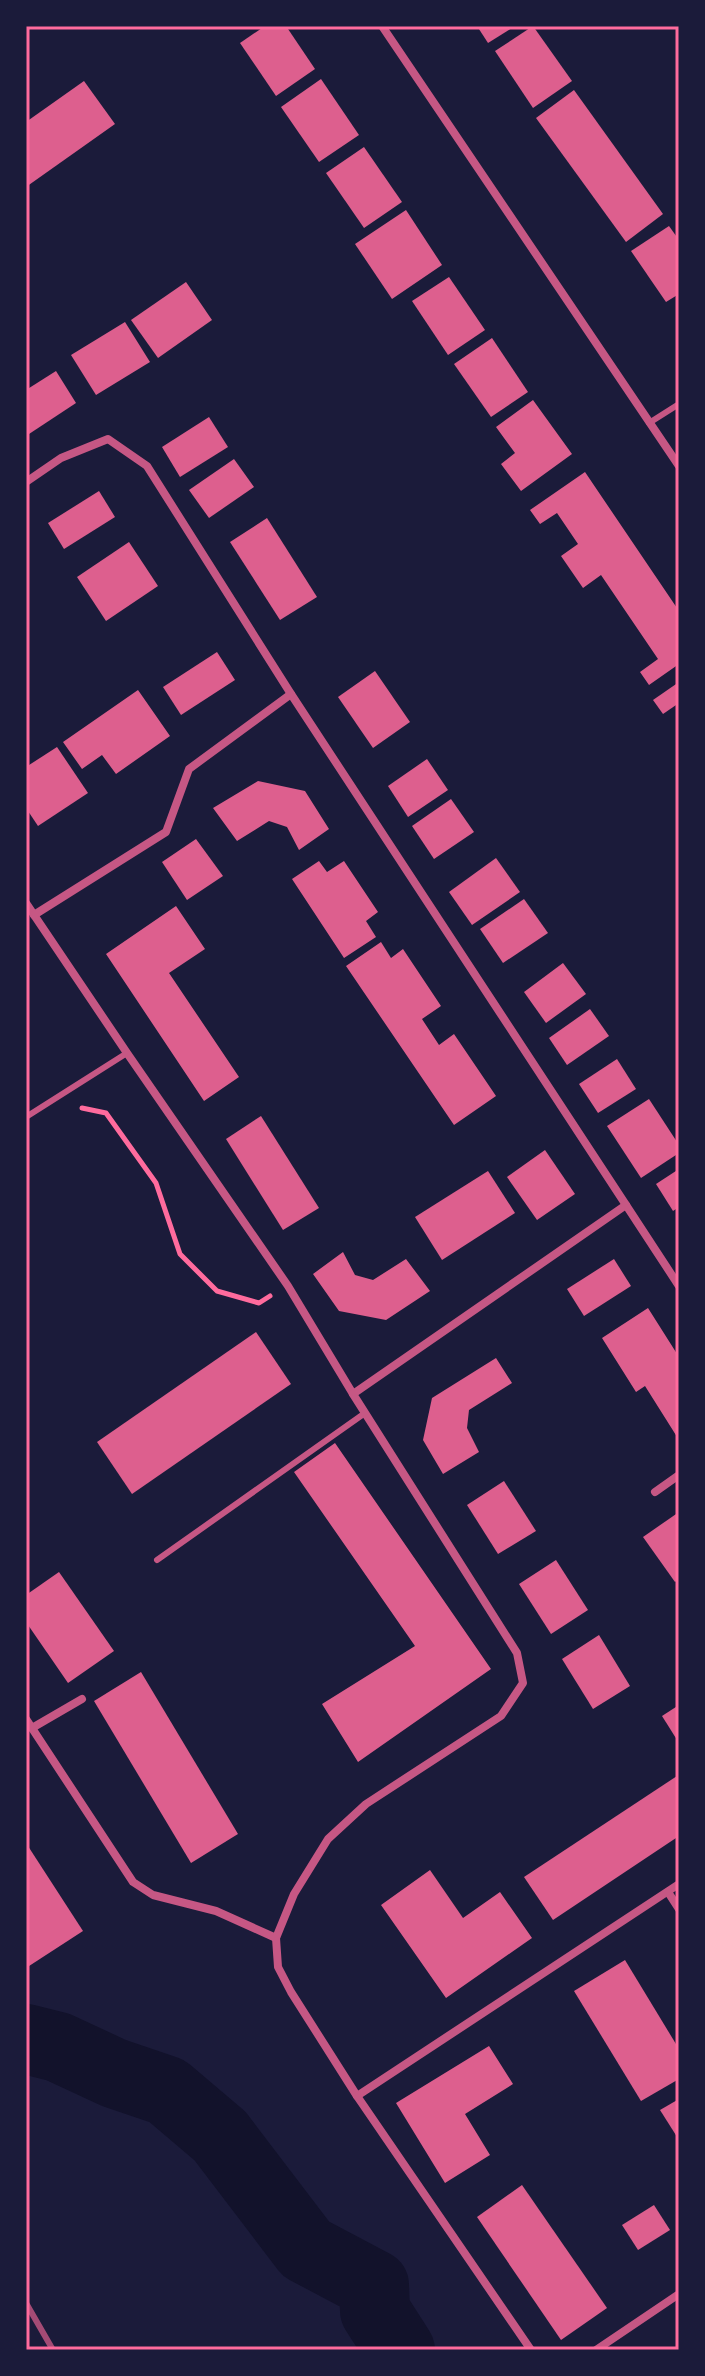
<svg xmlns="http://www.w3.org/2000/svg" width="705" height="2376" font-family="Quicksand,sans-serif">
<rect width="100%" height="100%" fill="#1b1b3a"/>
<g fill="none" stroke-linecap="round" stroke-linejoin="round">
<!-- river -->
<polyline stroke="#12122b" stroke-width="70" points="26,2039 58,2047 114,2073 167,2091 220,2136 306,2249 374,2285 375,2311 400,2350"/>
</g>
<!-- building -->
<g fill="#dd5f8e">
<polygon points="265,26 286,26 315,69 276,96 240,43"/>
<polygon points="477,26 515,26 488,43"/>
<polygon points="533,26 572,81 533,108 495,51"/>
<polygon points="321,79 359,135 319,162 281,107"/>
<polygon points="84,81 115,124 26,187 26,122"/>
<polygon points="574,90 663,214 626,242 536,118"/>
<polygon points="364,147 402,202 364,228 326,173"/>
<polygon points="406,210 442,265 392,299 355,244"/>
<polygon points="669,226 679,240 679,294 666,302 631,251"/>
<polygon points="449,277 485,330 448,355 412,301"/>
<polygon points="186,282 212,320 158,358 131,320"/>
<polygon points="125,322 150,362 96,395 71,355"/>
<polygon points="492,338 528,392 491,417 454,364"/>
<polygon points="56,371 76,403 26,436 26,390"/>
<polygon points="533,400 572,454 521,491 501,464 515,453 496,427"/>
<polygon points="209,417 228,447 180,477 162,447"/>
<polygon points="234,459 254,487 209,518 189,490"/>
<polygon points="585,472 679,611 679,664 649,685 640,672 658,659 601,575 583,588 561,556 578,544 557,513 540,524 530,510"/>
<polygon points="99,491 115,517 64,549 48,523"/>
<polygon points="267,518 317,597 280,620 230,542"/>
<polygon points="129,542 158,586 106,621 77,577"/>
<polygon points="217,652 235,680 181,715 163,687"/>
<polygon points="375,671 410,722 373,748 338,697"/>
<polygon points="679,682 679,703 663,714 653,700"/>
<polygon points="138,690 170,736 116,774 102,755 82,769 63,742"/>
<polygon points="57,747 88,793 38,826 26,808 26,767"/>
<polygon points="427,759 448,790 408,817 388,786"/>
<polygon points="258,781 305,791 329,829 299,850 287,827 269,821 237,841 213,808"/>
<polygon points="451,799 474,832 434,859 412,826"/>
<polygon points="196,839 223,876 187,900 162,862"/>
<polygon points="496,858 520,892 472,925 449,892"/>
<polygon points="319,861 327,872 344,861 378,912 366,921 376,937 344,958 292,879"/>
<polygon points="524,899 548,933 503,963 480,929"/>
<polygon points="176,906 205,949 169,973 239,1077 204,1101 106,954"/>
<polygon points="381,942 391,958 403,949 441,1006 422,1019 439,1045 454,1034 496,1096 454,1125 346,966"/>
<polygon points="563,963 586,994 546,1023 524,992"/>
<polygon points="590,1009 609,1036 567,1065 549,1038"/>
<polygon points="617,1059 636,1089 598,1113 579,1084"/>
<polygon points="649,1099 679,1145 679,1153 641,1178 607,1126"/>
<polygon points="261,1116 319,1208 283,1230 226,1139"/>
<polygon points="545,1150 575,1194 537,1220 507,1177"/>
<polygon points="679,1169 679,1207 673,1211 656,1184"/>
<polygon points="488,1171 515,1213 442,1260 415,1217"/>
<polygon points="343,1252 355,1275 373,1280 406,1259 430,1291 386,1320 339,1311 313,1274"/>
<polygon points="614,1259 631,1286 584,1316 567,1289"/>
<polygon points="648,1308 679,1357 679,1440 645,1386 636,1392 602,1338"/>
<polygon points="256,1332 291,1384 132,1494 97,1442"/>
<polygon points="496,1358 512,1383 469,1410 467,1428 479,1452 443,1474 423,1440 432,1398"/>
<polygon points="335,1443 491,1669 358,1762 322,1704 415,1646 294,1472"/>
<polygon points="504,1481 536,1531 498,1554 467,1505"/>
<polygon points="679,1512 679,1579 675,1582 643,1537"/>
<polygon points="556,1560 588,1610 551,1634 519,1584"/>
<polygon points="59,1572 114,1651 68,1683 26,1622 26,1595"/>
<polygon points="599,1635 630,1686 593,1709 562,1659"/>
<polygon points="141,1672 238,1834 191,1863 94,1701"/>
<polygon points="679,1705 679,1743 662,1716"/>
<polygon points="677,1776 679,1780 679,1836 553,1920 524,1877"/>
<polygon points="26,1843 83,1931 26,1968"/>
<polygon points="430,1870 463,1918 500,1892 532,1938 446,1998 381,1905"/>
<polygon points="625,1960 679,2049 679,2079 641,2101 574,1991"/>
<polygon points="489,2046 513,2084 465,2114 490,2155 445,2183 396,2103"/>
<polygon points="679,2099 679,2140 660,2110"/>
<polygon points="522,2185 607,2308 561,2340 477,2217"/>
<polygon points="654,2205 670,2230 638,2250 622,2225"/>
</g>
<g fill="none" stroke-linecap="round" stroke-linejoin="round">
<!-- path -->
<polyline stroke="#ff6b9d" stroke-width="5" points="82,1108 106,1113 156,1183 180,1254 217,1291 259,1303 270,1296"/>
<!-- service -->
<g stroke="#c65784" stroke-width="6">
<polyline points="649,423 679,404"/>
<polyline points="26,1117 127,1053"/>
<polyline points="157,1560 365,1413"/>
</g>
<!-- minor -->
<g stroke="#c65784" stroke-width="8">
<polyline points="382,26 679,466"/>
<polyline points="26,482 61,458 108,439 147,466 291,694 626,1205"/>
<polyline points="26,903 127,1053 288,1286 353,1394"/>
<polyline points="34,915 166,832 189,769 291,694"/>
<polyline points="655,1492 679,1475"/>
<polyline points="26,1719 133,1882 153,1895 216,1911 276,1938"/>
<polyline points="32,1728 82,1699"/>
<polyline points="668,1892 679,1909"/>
<polyline points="357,2096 679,1884"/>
<polyline points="531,2350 357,2096 291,1992 278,1967 276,1938 294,1894 328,1839 366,1804 501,1716 523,1683 517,1653 353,1394 626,1205 679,1286"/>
<polyline points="596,2350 679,2294"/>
</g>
<!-- rail -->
<polyline stroke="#a44b75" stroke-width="6" points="26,2303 53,2350"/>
</g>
<!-- border -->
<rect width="705" height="2376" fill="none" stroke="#1b1b3a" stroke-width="56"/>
<rect x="28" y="28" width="649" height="2320" fill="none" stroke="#ff6b9d" stroke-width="3"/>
</svg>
